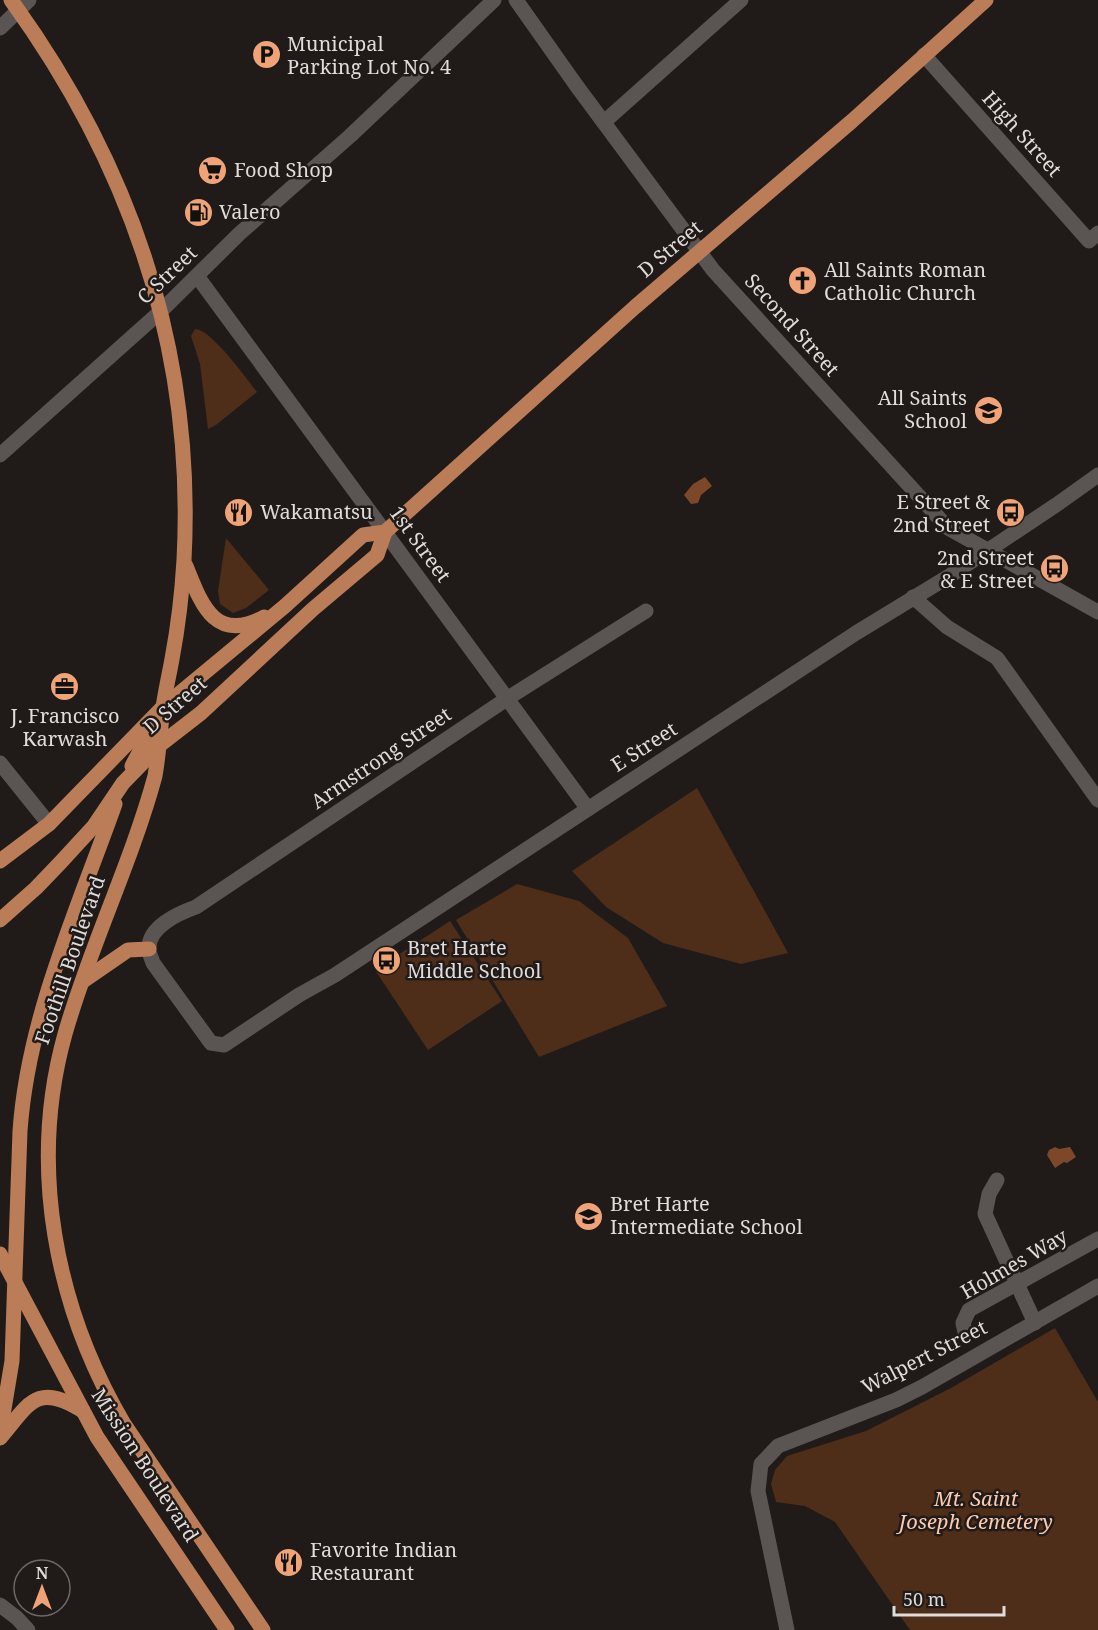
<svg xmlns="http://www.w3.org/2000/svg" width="1098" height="1630" font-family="'Noto Serif',serif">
<rect width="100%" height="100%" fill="#201b19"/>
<!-- green -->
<g fill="#4e2d19">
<path d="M195 329C211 329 246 378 257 392L216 425 208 429 200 364 191 336Z"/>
<polygon points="226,538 269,590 246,608 233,613 220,604 218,591"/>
<polygon points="697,788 788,953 741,964 663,943 606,907 572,871"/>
<polygon points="517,884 579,901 628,938 667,1006 539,1057 456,920"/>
<polygon points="450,921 502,1001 428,1050 375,970"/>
<polygon points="1055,1328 1098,1402 1098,1630 910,1630 835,1522 805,1506 776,1502 771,1484 775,1470 787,1456 866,1431 951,1388"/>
</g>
<!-- water -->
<g fill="#7c4829">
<polygon points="705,477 712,486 701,495 698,503 691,504 684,495 693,484"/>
<polygon points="1055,1147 1059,1149 1070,1147 1076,1157 1067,1163 1064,1162 1055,1168 1047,1155 1049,1150"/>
</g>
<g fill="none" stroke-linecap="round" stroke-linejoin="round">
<!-- minor -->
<g stroke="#5a5552" stroke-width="15">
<polyline points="516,0 576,85 713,270 948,528 1098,612"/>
<polyline points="0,28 29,0"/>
<polyline points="924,55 1089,241 1098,233"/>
<polyline points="604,122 741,0"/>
<polyline points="197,276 588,809"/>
<polyline points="0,455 161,311 239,234 350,136 494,0"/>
<polyline points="913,597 947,627 997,658 1098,800"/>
<path d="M646 611 508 698 196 907C179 913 147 927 149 950 149 954 152 959 153 963L211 1043 224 1045 299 995 335 975 856 633 951 575 1056 505 1098 475"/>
<polyline points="0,763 49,824"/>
<polyline points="997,1180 989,1194 985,1214 1035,1323"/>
<polyline points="965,1332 963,1323 969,1310 1098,1239"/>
<polyline points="0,1605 17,1618 28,1630"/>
<polyline points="787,1630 758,1491 761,1464 778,1446 896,1400 922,1387 1098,1286"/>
</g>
<!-- major -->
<g stroke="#bb7d57" stroke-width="15">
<path d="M11 0C132 167 195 352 184 560 182 594 178 627 172 659 169 676 165 692 163 708 160 731 159 753 155 776 131 864 90 946 65 1034 28 1166 55 1307 124 1424L263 1630"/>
<path d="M186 566C201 603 214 644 264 617"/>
<polyline points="132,766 160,713"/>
<polyline points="0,861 49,824 163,707 285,606 363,535 385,532"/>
<polyline points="0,920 36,888 60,863 94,826 123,783 161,744 201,713 313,609 377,555 385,532 635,307 852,121 986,0"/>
<polyline points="83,981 128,950 149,949"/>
<polyline points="0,1254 97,1437 227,1630"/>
<path d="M0 1433 12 1361 20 1131C28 1017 77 911 115 804"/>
<path d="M0 1438C30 1403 36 1382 83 1411"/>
</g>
</g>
<!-- icons -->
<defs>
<symbol id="parking-disc" viewBox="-11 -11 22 22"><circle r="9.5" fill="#efa377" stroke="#201b19"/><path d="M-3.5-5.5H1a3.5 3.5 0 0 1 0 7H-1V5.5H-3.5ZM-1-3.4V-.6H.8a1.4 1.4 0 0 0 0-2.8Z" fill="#111"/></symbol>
<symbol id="supermarket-disc" viewBox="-11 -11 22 22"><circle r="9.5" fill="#efa377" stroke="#201b19"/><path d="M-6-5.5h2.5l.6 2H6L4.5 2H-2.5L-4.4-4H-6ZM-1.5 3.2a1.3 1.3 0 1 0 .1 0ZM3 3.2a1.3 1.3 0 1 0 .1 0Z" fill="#111"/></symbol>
<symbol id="fuel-disc" viewBox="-11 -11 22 22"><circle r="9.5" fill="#efa377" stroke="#201b19"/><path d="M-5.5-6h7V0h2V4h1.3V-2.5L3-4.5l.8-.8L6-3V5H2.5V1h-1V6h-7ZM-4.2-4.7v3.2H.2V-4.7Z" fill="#111"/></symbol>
<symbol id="church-disc" viewBox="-11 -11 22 22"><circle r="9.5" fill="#efa377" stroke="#201b19"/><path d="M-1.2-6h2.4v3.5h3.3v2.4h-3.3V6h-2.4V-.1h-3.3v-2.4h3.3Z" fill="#111"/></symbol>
<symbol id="school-disc" viewBox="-11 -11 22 22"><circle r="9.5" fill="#efa377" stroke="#201b19"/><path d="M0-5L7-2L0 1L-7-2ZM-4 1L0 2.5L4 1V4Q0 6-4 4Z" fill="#111"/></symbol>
<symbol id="restaurant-disc" viewBox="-11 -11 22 22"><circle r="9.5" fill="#efa377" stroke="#201b19"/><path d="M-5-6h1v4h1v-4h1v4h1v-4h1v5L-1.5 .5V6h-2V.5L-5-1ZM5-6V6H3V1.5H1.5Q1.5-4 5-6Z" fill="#111"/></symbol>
<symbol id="bus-disc" viewBox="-11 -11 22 22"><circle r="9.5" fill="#efa377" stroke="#201b19"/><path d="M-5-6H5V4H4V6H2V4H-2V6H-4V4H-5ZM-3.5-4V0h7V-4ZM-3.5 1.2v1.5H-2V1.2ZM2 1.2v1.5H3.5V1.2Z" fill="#111"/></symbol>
<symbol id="office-disc" viewBox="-11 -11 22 22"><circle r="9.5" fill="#efa377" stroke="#201b19"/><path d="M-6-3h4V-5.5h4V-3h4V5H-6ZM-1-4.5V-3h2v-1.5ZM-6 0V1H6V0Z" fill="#111"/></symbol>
</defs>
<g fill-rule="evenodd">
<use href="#parking-disc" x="250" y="38" width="33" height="33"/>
<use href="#supermarket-disc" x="196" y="154" width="33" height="33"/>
<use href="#fuel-disc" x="182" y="196" width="33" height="33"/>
<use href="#church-disc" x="786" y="264" width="33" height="33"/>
<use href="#school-disc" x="972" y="394" width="33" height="33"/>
<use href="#restaurant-disc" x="222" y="496" width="33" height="33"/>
<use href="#bus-disc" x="994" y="496" width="33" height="33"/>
<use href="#bus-disc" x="1038" y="552" width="33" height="33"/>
<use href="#office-disc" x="48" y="670" width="33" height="33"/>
<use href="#bus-disc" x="370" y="944" width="33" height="33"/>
<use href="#school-disc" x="572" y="1200" width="33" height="33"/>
<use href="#restaurant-disc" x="272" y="1546" width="33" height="33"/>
</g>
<g text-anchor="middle" stroke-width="5" stroke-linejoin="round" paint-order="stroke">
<!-- poi labels -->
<g font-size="20" fill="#dfdcda" stroke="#201b19" text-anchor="start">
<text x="287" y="51">Municipal<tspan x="287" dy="23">Parking Lot No. 4</tspan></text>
<text x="234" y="177">Food Shop</text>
<text x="219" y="219">Valero</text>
<text x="824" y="277">All Saints Roman<tspan x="824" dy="23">Catholic Church</tspan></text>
<text x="967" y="405" text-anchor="end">All Saints<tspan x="967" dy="23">School</tspan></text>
<text x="990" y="509" text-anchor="end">E Street &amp;<tspan x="990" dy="23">2nd Street</tspan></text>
<text x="260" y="519">Wakamatsu</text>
<text x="1034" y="565" text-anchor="end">2nd Street<tspan x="1034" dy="23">&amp; E Street</tspan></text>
<text x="65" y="723" text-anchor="middle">J. Francisco<tspan x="65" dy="23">Karwash</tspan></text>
<text x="407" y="955">Bret Harte<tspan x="407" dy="23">Middle School</tspan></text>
<text x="610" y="1211">Bret Harte<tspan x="610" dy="23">Intermediate School</tspan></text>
<text x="310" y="1557">Favorite Indian<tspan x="310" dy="23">Restaurant</tspan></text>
</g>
<!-- street labels -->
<g font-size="20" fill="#dfdcda" stroke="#201b19">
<text transform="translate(1022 134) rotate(48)" y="7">High Street</text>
<text transform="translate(670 249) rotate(-40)" y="7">D Street</text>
<text transform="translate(167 275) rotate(-44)" y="7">C Street</text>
<text transform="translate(792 325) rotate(48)" y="7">Second Street</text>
<text transform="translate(420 544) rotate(54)" y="7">1st Street</text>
<text transform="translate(175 705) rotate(-41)" y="7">D Street</text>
<text transform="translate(644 747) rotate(-33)" y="7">E Street</text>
<text transform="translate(381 758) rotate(-34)" y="7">Armstrong Street</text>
<text transform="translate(70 960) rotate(-71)" y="7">Foothill Boulevard</text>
<text transform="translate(1014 1264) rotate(-30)" y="7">Holmes Way</text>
<text transform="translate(924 1357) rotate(-27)" y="7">Walpert Street</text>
<text transform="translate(145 1465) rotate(57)" y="7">Mission Boulevard</text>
</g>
<!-- park labels -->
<g font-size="20" font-style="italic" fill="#fdcbaf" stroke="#201b19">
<text x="976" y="1506">Mt. Saint<tspan x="976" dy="23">Joseph Cemetery</tspan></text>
</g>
</g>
<!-- north arrow -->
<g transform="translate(42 1588)"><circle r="28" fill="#201b19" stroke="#6c6866" stroke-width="1.5"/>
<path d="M0-4.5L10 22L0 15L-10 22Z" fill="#efa377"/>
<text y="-9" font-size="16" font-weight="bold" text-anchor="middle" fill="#dfdcda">N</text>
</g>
<!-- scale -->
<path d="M894 1606v9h110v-9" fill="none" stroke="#dfdcda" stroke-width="3"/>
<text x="903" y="1606" font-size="18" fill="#dfdcda" stroke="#201b19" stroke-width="4.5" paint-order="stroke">50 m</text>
</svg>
